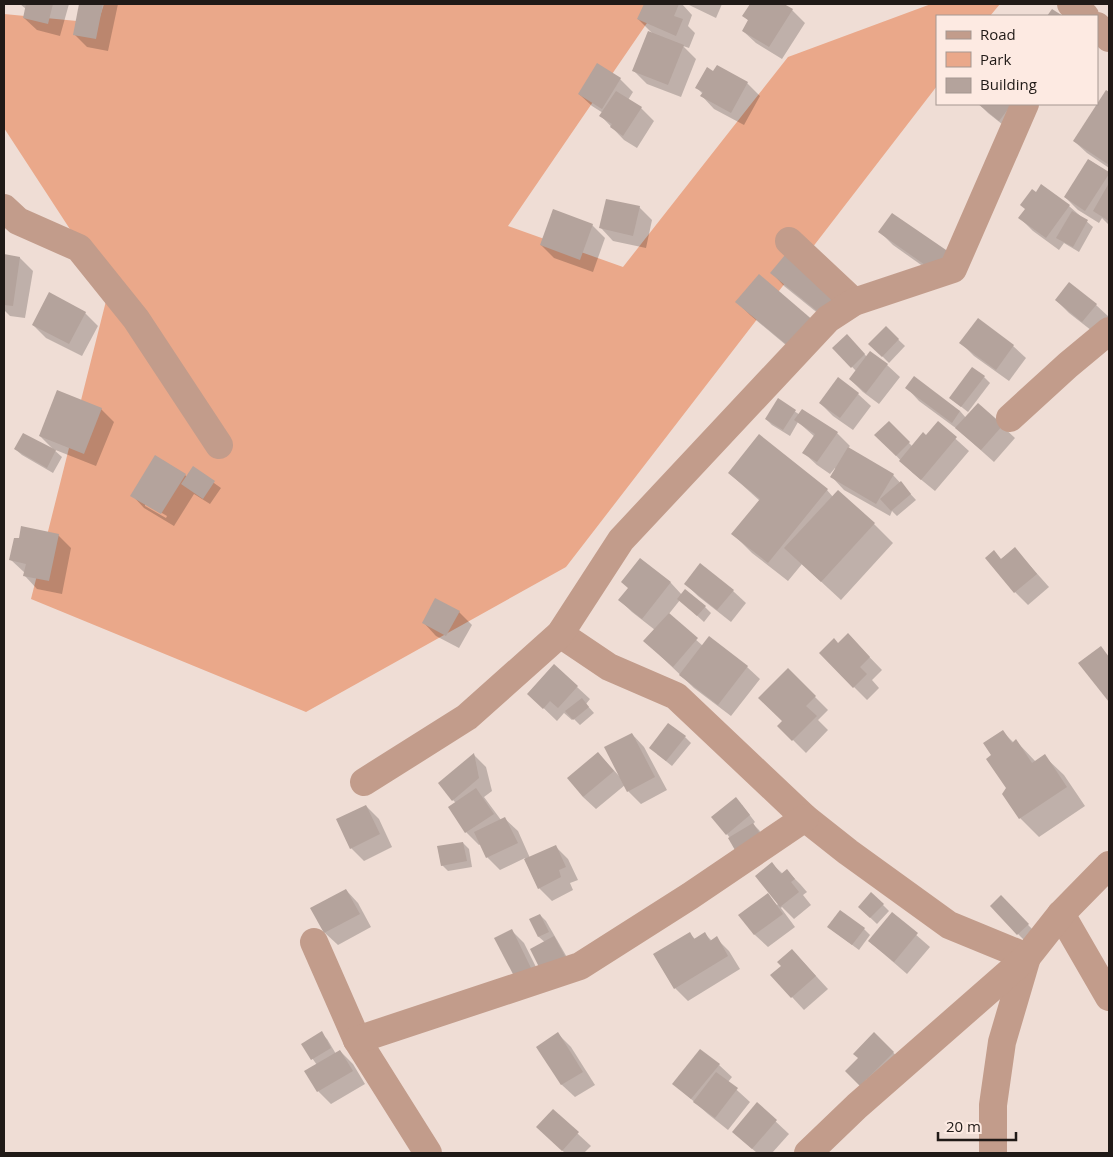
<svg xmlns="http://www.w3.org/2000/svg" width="1113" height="1157" font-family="'Open Sans',sans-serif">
<rect width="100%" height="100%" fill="#efddd5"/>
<!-- green -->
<polygon fill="#eaa88a" points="104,4 660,4 508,226 623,267 788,57 931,4 1000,4 990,16 937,16 937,86 566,567 306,712 31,599 109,289 4,128 4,14 98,23"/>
<!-- shadow -->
<g fill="#0003" fill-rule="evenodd">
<polygon points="20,4 69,4 60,36 37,30 24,18 26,9"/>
<polygon points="80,4 118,4 108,51 87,47 74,34"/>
<polygon points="645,4 682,4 692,15 688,26 695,33 689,48 683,46 696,59 681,97 647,84 634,71 654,35 638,19"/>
<polygon points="687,4 722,4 716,18"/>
<polygon points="751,4 782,4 792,10 805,23 782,59 756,43 743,31 749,21 744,16"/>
<polygon points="597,65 620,79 633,92 628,100 641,108 654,121 637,148 624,140 601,116 603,113 592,106 579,94"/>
<polygon points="717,66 747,83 760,96 744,125 714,109 702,96 703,94 697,88 714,72"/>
<polygon points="1106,92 1109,93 1109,168 1087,153 1074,141"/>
<polygon points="979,104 1019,104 1012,132 988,113"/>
<polygon points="1089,160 1109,173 1109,225 1102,218 1099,223 1078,210 1065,197"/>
<polygon points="1042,186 1069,206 1093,227 1079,252 1064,243 1059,250 1033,231 1020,218"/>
<polygon points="639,207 652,220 646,248 613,241 601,228"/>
<polygon points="592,225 605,238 593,272 554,258 541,245"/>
<polygon points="880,232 961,266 948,284 893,245"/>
<polygon points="5,256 20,258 33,271 25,318 10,316 4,310"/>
<polygon points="772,273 849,310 835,327 784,286"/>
<polygon points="759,276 805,361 750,315 737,302"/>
<polygon points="1056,300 1096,305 1109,317 1096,334 1069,313"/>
<polygon points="85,313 98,326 82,356 46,338 33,325"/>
<polygon points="886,328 905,346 889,363 870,344"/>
<polygon points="847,336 867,357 887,365 900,377 879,404 863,392 850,379 856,371 834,348"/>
<polygon points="961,343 1013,346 1026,358 1009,381 974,356"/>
<polygon points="984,377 990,383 968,412 950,398"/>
<polygon points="907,388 960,411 966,418 1002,426 1015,438 994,462 957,429 919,401"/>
<polygon points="858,394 871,406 853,430 833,416 820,403"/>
<polygon points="778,400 800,415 837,433 850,446 848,448 893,475 916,500 897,516 892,511 890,516 844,490 832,477 836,469 835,468 830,474 817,465 804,453 815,437 798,422 790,436 772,425 766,419"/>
<polygon points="101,409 114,422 96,466 53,449 62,457 53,473 22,455 15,449 54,450 40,436"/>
<polygon points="889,423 912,446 926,437 938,423 969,451 935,491 913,473 876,435"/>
<path d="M193 468 221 488 210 504 194 494 174 526 144 508 132 495 185 475 187 477ZM145 503 167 516 166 518 145 506Z"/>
<polygon points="729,473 827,490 833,497 874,524 893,543 841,600 802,564 788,581 752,553 733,534 760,501"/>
<polygon points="58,535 71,548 62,594 37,589 25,576 25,573 11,560"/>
<polygon points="1015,549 1049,587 1028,605 1015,592 1001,559"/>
<polygon points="640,560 671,583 682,595 705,607 711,613 704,622 680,600 668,615 703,646 747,667 760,679 731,716 694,688 645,641 655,630 632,612 620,600 629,588"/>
<polygon points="685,583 733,591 746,603 731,622 698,596"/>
<polygon points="459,612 472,625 459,648 436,636 424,623"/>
<polygon points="848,635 882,670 872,680 879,688 867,700 820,653 838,645"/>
<polygon points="788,670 828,710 818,720 828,730 806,753 779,726 783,721"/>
<polygon points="577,687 590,699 586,704 594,713 580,725 573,718 572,720 564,713 557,721 529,694"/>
<polygon points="1002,731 1014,743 1016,741 1036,762 1044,756 1064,775 1085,806 1039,837 1020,818 1004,794 1008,788 993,755"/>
<polygon points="632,734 644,747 667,790 641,804 628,791 625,785 596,809 583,797 598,753 620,777"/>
<polygon points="685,737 691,743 672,766 657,754"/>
<polygon points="474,755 486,767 492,791 484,797 501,820 505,819 518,831 530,858 555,846 568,859 578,880 570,883 573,890 552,901 539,888 525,858 500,870 487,857 481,844 479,845 466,832 450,807 456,803 453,800"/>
<polygon points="742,805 755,822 753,824 759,830 769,847 730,838 727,834"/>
<polygon points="366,806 379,819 392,847 364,861 351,848"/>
<polygon points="463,843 469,849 472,867 448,871 442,865"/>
<polygon points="772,864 783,874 787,871 800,884 807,892 803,895 811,905 794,919 782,907 781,908 795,927 768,947 755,935 740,915 768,895 777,905 779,903"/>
<polygon points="346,890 358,903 371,927 338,945 325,933 312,908"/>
<polygon points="1001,897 1034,931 1024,940 1018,934"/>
<polygon points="883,905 889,911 877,924 859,907"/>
<polygon points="892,914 930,947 907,974 869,941"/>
<polygon points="540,915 546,921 572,966 539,937 531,920"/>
<polygon points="828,927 864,929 870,935 859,950"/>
<polygon points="511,930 524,943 543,981 528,988"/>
<polygon points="689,933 695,939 705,934 712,941 716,938 729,951 740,969 688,1001 675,988"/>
<polygon points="792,950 828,989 804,1010 792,997"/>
<polygon points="321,1033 327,1039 336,1054 340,1051 353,1064 365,1084 331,1104 318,1091 317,1065 303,1045"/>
<polygon points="558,1034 571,1047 595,1085 575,1097 562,1085 538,1047"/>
<polygon points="874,1034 906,1065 874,1098 859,1058"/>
<polygon points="719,1065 732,1077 728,1082 750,1102 728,1130 708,1114 674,1084"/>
<polygon points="757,1104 789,1134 772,1153 757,1153 733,1132"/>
<polygon points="553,1111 591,1146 584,1153 565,1153 551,1140"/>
</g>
<!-- building -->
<g fill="#b4a39c">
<polygon points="26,4 53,4 48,24 23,18"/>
<polygon points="79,4 103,4 96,39 73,35"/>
<polygon points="644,4 679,4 674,16 683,19 676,36 637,19"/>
<polygon points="750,4 784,4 793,9 769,47 742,31 748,20 742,16"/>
<polygon points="1052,9 1063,16 1047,16"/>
<polygon points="648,31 684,45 668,85 632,71"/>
<polygon points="597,63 621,78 602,109 578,94"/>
<polygon points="717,65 748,82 731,113 700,96 703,92 695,88 707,67 713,71"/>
<polygon points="1106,90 1109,92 1109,165 1073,141"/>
<polygon points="616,91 642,107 623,136 610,127 612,124 599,116"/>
<polygon points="978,104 1012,104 999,121"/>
<polygon points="1088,159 1109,172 1109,174 1085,211 1064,197"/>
<polygon points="1109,183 1109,221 1093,211"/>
<polygon points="1041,184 1070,205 1046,238 1018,218 1025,209 1020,205 1032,189 1036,192"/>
<polygon points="606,199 640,206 633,236 599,228"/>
<polygon points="553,209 593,224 580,260 540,245"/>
<polygon points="1072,211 1088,220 1073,247 1056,238"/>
<polygon points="892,213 949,252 935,272 878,232"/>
<polygon points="4,254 20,257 13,306 4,305"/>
<polygon points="785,255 837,296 822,315 770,273"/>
<polygon points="759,274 815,322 792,349 735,302"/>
<polygon points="1069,282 1097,304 1082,322 1055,300"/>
<polygon points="49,292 86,312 69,344 32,325"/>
<polygon points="978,318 1014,345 996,370 959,343"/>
<polygon points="886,326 899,339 882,357 868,344"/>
<polygon points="847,334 865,354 851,368 832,348"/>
<polygon points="870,351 888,364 866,393 849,379"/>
<polygon points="972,367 985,376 961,407 949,398"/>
<polygon points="914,376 960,411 952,423 905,388"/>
<polygon points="838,377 859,393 840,418 819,403"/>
<polygon points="57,390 102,408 84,454 39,436"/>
<polygon points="778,398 796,410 783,430 765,419"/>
<polygon points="978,403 1003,425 981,450 955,428"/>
<polygon points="802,409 838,432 817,462 802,453 815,434 794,420"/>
<polygon points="889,421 910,442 896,456 874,435"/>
<polygon points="938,421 957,437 921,480 899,461 923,432 926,435"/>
<polygon points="23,433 56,450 47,468 14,449"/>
<polygon points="759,434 828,489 768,563 731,534 760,499 728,473"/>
<polygon points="848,447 894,474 876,504 830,477"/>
<polygon points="155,455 186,474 161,514 130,496"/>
<polygon points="193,466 215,481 203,499 181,484"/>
<polygon points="901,481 911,494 891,511 880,499"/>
<polygon points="838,490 875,523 821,582 784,548"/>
<polygon points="21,526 59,534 49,581 23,576 26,564 9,560 14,538 19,538"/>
<polygon points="1015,547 1037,574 1014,593 985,558 994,550 1001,559"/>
<polygon points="640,558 671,582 642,619 618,600 628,588 621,582"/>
<polygon points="700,563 734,590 717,610 684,584"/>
<polygon points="685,589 706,606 697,616 677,599"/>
<polygon points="435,598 460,611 446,636 422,623"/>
<polygon points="669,613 698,638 673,667 643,641"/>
<polygon points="848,633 870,657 860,667 867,674 853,688 819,653 834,638 838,643"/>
<polygon points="709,636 748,666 718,705 679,675"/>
<polygon points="1101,646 1109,657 1109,702 1078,663"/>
<polygon points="554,664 578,686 558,708 550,701 543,709 527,694"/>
<polygon points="788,668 816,696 806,706 817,716 792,741 777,726 782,721 758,698"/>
<polygon points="582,698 589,707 573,720 565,711"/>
<polygon points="668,723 686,736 666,761 649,748"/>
<polygon points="1003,730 1012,743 1016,739 1032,763 1045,754 1067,787 1019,819 1002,794 1006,788 986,759 991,755 983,743"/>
<polygon points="632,733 655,777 627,792 604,747"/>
<polygon points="598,752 614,771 583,797 567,778"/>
<polygon points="474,753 479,778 452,801 438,783"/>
<polygon points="476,788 494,814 465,833 448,807"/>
<polygon points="736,797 750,815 726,835 711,817"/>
<polygon points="366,805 380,834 350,849 336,819"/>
<polygon points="505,817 518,843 486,858 474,832"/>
<polygon points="753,823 764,840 739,857 728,838"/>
<polygon points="463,842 467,861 441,866 437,846"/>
<polygon points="556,845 566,867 559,870 561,877 538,889 524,859"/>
<polygon points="772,862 781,874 787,869 795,879 791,882 799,892 780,907 755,876"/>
<polygon points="346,889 360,914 324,933 310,908"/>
<polygon points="871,892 884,904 870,918 858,907"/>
<polygon points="768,893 783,914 754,935 738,915"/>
<polygon points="1001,895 1029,924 1017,935 990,906"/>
<polygon points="840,910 865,928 852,945 827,927"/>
<polygon points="892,912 918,933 894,962 868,941"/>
<polygon points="540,914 549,932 538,937 529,919"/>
<polygon points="512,929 531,968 514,976 494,938"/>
<polygon points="690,932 694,939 705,932 710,941 717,936 728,956 674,989 653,954"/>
<polygon points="554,936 567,960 542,973 530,949"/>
<polygon points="792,949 816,976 791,998 770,975 781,966 777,962"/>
<polygon points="322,1031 331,1048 311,1060 301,1044"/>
<polygon points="558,1032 583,1072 561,1085 536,1047"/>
<polygon points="874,1032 894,1052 860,1086 845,1071 858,1058 853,1054"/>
<polygon points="700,1049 720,1064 691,1099 672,1084"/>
<polygon points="340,1050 353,1071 317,1092 304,1071"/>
<polygon points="716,1072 738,1088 715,1118 693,1102"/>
<polygon points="757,1102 777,1120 752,1149 732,1132"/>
<polygon points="553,1109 579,1132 562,1151 536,1127"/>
</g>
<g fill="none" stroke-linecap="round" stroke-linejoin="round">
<!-- minor -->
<g stroke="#c29c8b" stroke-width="28">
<polyline points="1071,4 1085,16"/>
<polyline points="1097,26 1109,38"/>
<polyline points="4,208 18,221 79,248 136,319 219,445"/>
<polyline points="789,241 854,302"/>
<polyline points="1010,418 1068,365 1109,331"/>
<polyline points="560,634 609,667 676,696 805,818 848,852 949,925 1027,957 1002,1042 993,1105 993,1153"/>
<polyline points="364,782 467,717 560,634 621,540 828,319 854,302 953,269 1025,104"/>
<polyline points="1061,914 1109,997"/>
<polyline points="314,942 357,1040 428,1153"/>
<polyline points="357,1040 580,966 690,896 805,818"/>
<polyline points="808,1153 857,1106 1027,957 1061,914 1109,865"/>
</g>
</g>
<!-- border -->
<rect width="1113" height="1157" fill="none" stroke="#201a17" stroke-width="10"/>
<!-- legend -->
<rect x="936" y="15" width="162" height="90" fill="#fdeae2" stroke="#a59791"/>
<rect x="946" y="31" width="25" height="8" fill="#c29c8b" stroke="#a59791"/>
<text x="980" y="40" font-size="15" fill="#201a17">Road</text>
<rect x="946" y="52" width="25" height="15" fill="#eaa88a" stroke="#a59791"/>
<text x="980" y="65" font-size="15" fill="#201a17">Park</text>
<rect x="946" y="78" width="25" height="15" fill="#b4a39c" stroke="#a59791"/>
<text x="980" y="90" font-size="15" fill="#201a17">Building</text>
<!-- scale -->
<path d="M938 1132v8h78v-8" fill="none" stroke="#201a17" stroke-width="2.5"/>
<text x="946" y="1132" font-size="15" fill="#201a17" stroke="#fdeae2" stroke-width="4" paint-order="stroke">20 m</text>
</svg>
